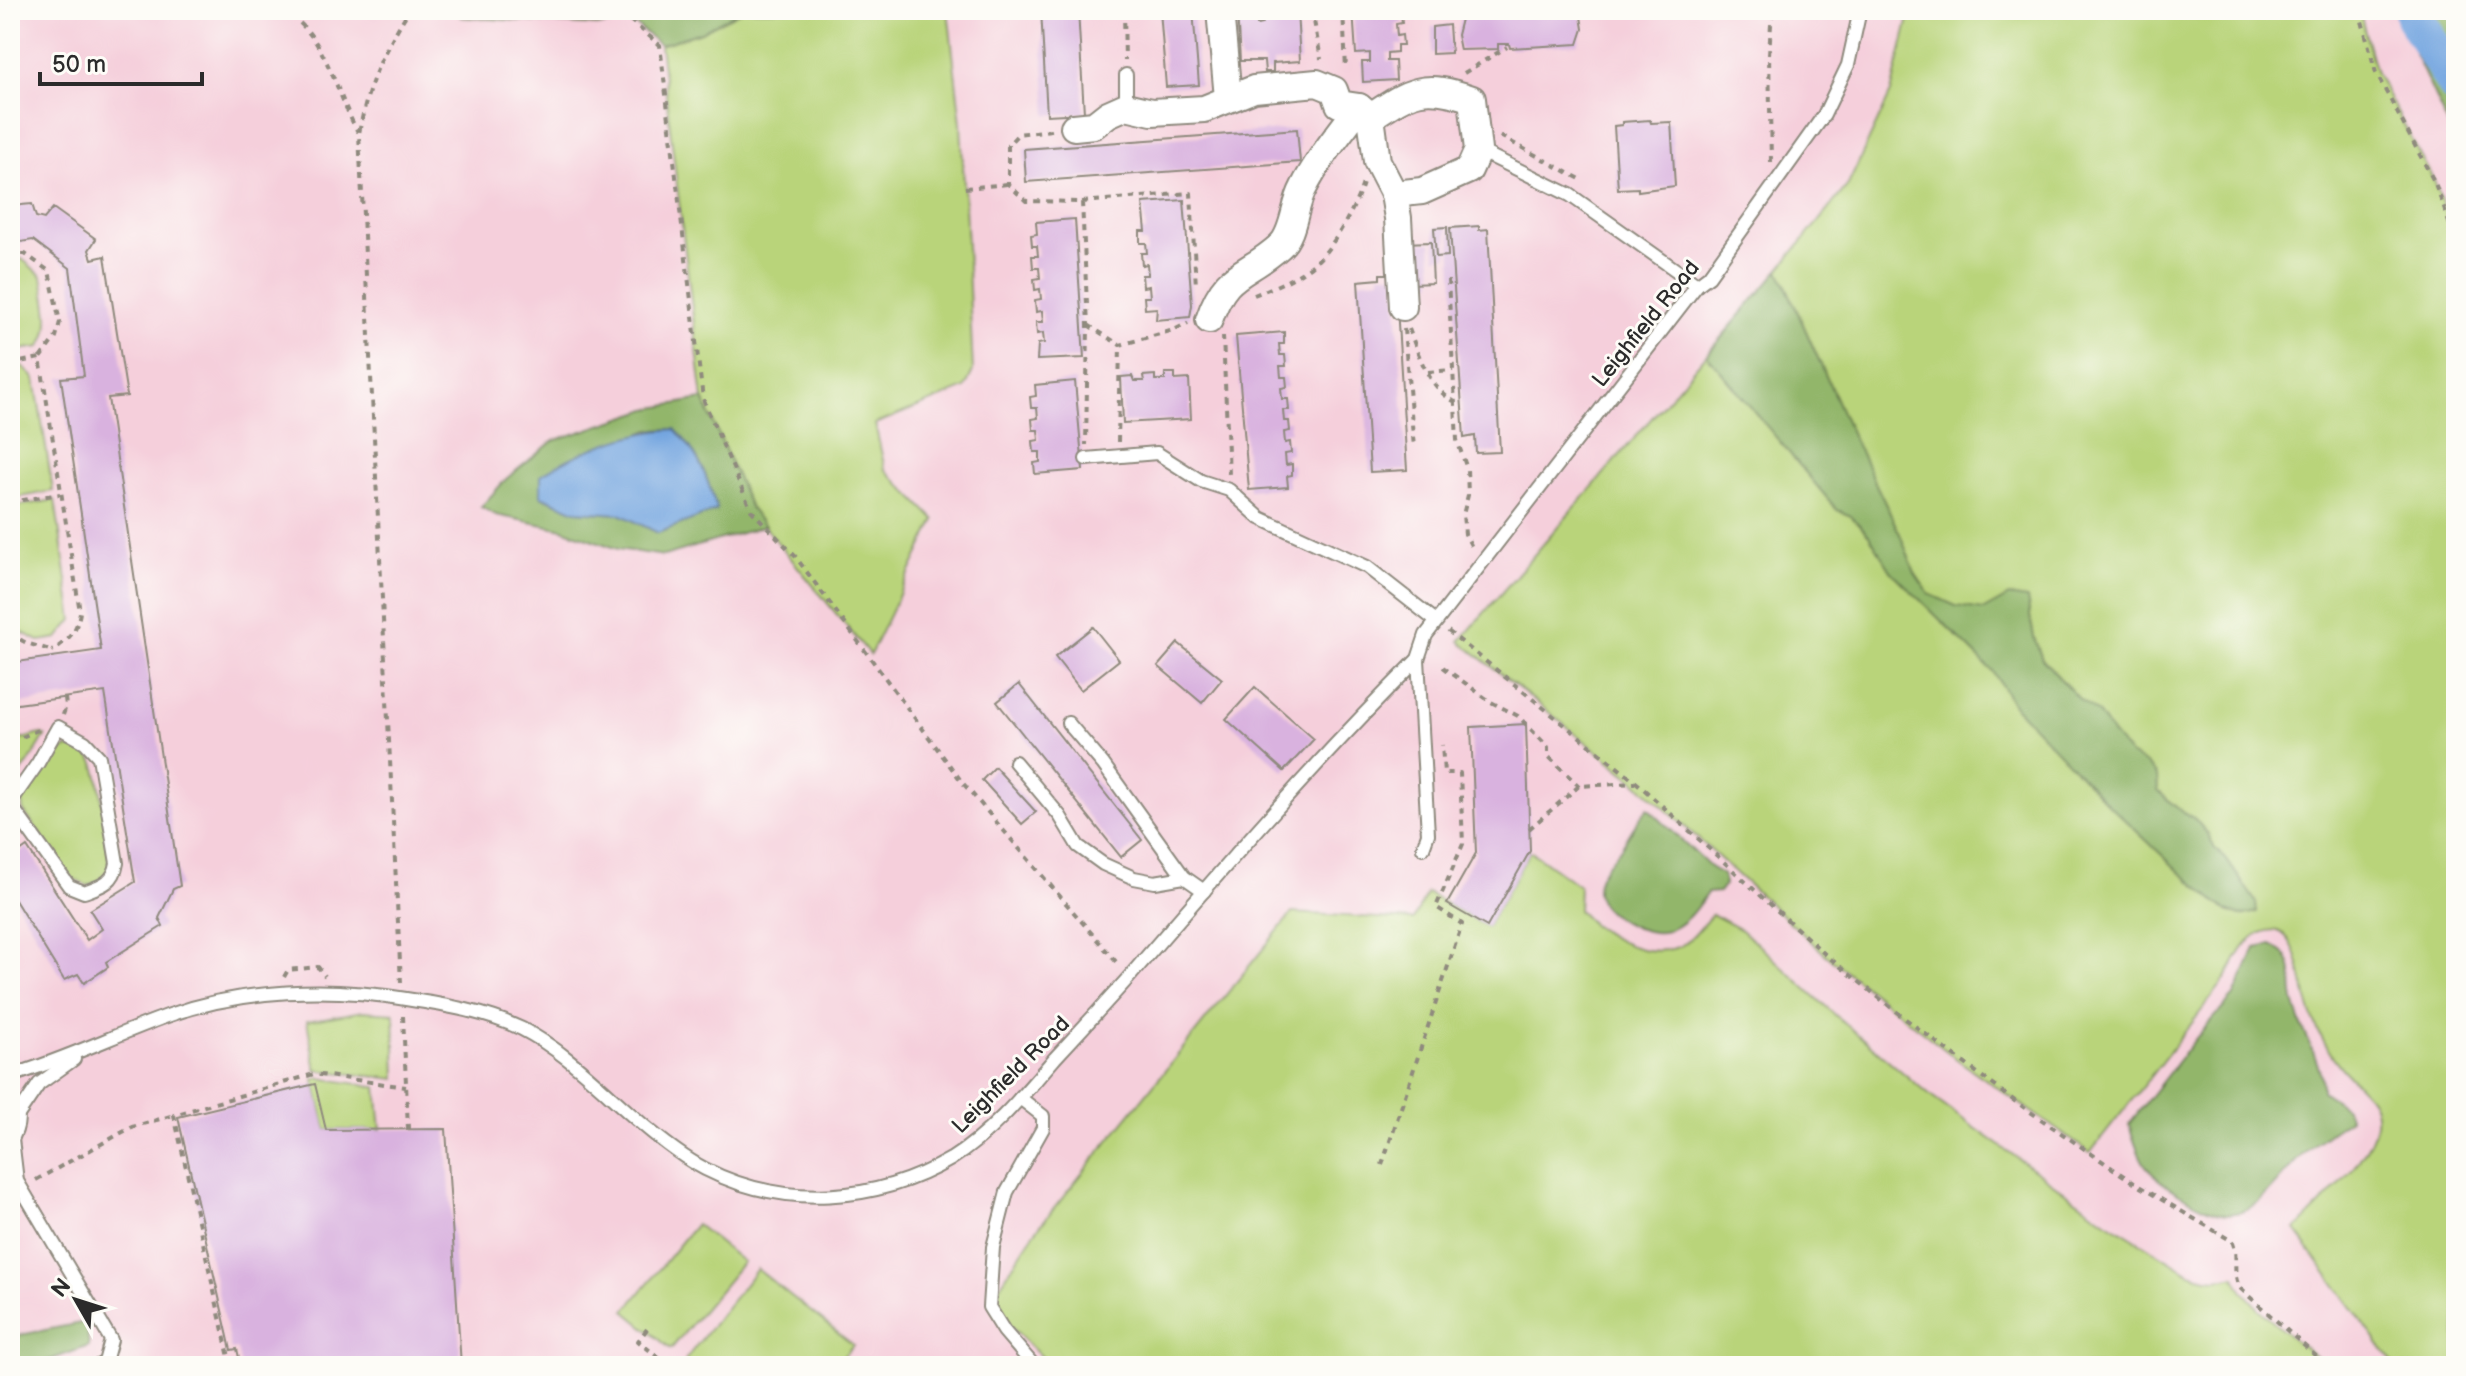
<svg xmlns="http://www.w3.org/2000/svg" width="2466" height="1376" font-family="'Balsamiq Sans',sans-serif">
<rect width="100%" height="100%" fill="#fdfcf7"/>
<filter id="ink" filterUnits="userSpaceOnUse"><feTurbulence type="fractalNoise" baseFrequency=".0125" numOctaves="2"/><feDisplacementMap in="SourceGraphic" scale="16" xChannelSelector="R" yChannelSelector="G"/><feConvolveMatrix kernelMatrix="1 2 1 2 8 2 1 2 1" color-interpolation-filters="sRGB"/></filter>
<filter id="wash" filterUnits="userSpaceOnUse"><feTurbulence type="fractalNoise" baseFrequency=".006" numOctaves="4" result="noise"/><feDisplacementMap in="SourceGraphic" scale="32" xChannelSelector="R" yChannelSelector="G"/><feGaussianBlur stdDeviation="1.8" result="paint"/><feColorMatrix in="noise" values="0 0 0 0 0 0 0 0 0 0 0 0 0 0 0 0 0 1.4 0 .05"/><feComposite in="paint" operator="in"/></filter>
<g filter="url(#wash)">
<rect width="100%" height="100%" fill="#f3e9d1"/>
<!-- built -->
<polygon fill="#f5cfdb" points="10,10 2395,10 2456,143 2456,1366 10,1366"/>
<!-- green -->
<g fill="#b9d47a" stroke="#728052" stroke-width="2">
<polygon points="742,10 948,10 961,123 973,371 965,388 875,424 885,469 935,520 870,655 751,510 703,399 660,45 701,32"/>
<path d="M1913 10H2359L2376 73 2435 183 2456 242V1366H2395L2295 1230C2320 1204 2401 1135 2369 1097 2360 1086 2349 1077 2340 1066 2324 1047 2312 1020 2306 995 2300 974 2296 917 2261 933 2239 944 2235 967 2221 985 2178 1042 2134 1097 2090 1153L1958 1060 1826 955 1637 783 1460 641 1779 270 1848 185 1891 93 1910 14Z"/>
<path d="M22 259 42 276C45 300 55 327 40 347L10 351V261Z"/>
<polygon points="19,366 24,367 35,379 53,491 10,499 10,368"/>
<polygon points="55,500 73,620 58,638 39,641 17,630 10,583 10,507"/>
<polygon points="41,734 45,736 28,764 10,784 10,742"/>
<path d="M66 748C77 747 87 750 93 761 102 779 107 843 110 867L99 881 88 886 73 879 67 873 23 810C22 803 21 796 24 790 29 780 56 754 66 748Z"/>
<path d="M1530 851 1579 886 1578 910C1599 934 1641 959 1675 948 1691 943 1702 926 1712 914L1742 930 1843 1022 1933 1098 2106 1221 2190 1273C2206 1279 2218 1281 2235 1276 2242 1302 2304 1347 2327 1366H1050L994 1309 996 1292 1035 1232 1292 913 1413 920 1427 893 1487 927Z"/>
<polygon points="363,1011 394,1013 396,1079 316,1070 307,1021"/>
<polygon points="320,1078 377,1087 381,1130 326,1130 314,1079"/>
<polygon points="696,1224 743,1262 671,1349 625,1311"/>
<polygon points="757,1269 853,1345 836,1366 692,1366 685,1360"/>
</g>
<!-- forest -->
<g fill="#92b66a" stroke="#5e704a" stroke-width="2" fill-rule="evenodd">
<polygon points="456,10 742,10 701,32 660,45 631,21 600,26 461,17"/>
<polygon points="2395,10 2449,10 2456,27 2456,143"/>
<polygon points="1779,270 1853,437 1900,534 1915,573 1929,594 1956,606 1984,610 2009,596 2027,599 2034,637 2042,659 2080,700 2098,713 2113,735 2130,755 2146,764 2157,776 2158,791 2183,813 2194,818 2208,834 2215,849 2226,859 2256,902 2257,912 2241,916 2227,911 2181,873 2110,806 2016,708 1993,672 1891,571 1869,535 1851,516 1837,510 1707,355"/>
<path d="M703 399 751 510 765 526 664 556 618 549 563 529 496 515 481 507 506 479 553 441 648 409ZM675 429C700 455 707 476 717 510L658 533 620 514 576 511 541 496V475L649 430Z"/>
<path d="M1648 808 1710 867 1723 875 1725 884 1719 892 1707 893C1696 909 1686 924 1667 931 1646 938 1599 915 1597 892 1596 873 1610 863 1620 849 1630 835 1636 820 1648 808Z"/>
<path d="M2271 945C2276 948 2283 952 2286 956 2295 968 2291 981 2293 994 2297 1027 2323 1059 2322 1091L2346 1108 2350 1119C2331 1131 2312 1145 2297 1160 2277 1180 2258 1215 2226 1214 2212 1213 2193 1202 2181 1195 2146 1175 2139 1160 2129 1124L2197 1037 2234 996 2256 948Z"/>
<polygon points="86,1322 89,1346 33,1366 10,1366 10,1337"/>
</g>
<!-- water -->
<path fill="#75a6e0" stroke="#506886" stroke-width="2" d="M675 429C700 455 707 477 717 510L658 533 620 514 576 511 541 496V475C577 451 632 431 675 429Z"/>
<g fill="none" stroke-linecap="round" stroke-linejoin="round">
<!-- river -->
<polyline stroke="#75a6e0" stroke-width="38" points="2413,10 2414,17 2456,85"/>
</g>
<g id="blocks">
<!-- building -->
<g fill="#d9b2df">
<polygon points="1041,10 1078,10 1084,113 1047,115"/>
<polygon points="1160,10 1193,10 1199,85 1166,87"/>
<polygon points="1237,10 1256,10 1257,25 1262,24 1262,14 1297,11 1300,61 1273,63 1273,72 1265,72 1264,61 1240,61"/>
<polygon points="1353,10 1395,10 1396,14 1401,13 1402,23 1396,24 1397,36 1402,35 1403,45 1397,45 1397,52 1387,53 1387,61 1395,61 1396,80 1363,82 1362,62 1370,62 1370,53 1356,54"/>
<polygon points="1538,10 1580,10 1583,29 1578,44 1510,48 1509,44 1498,44 1498,49 1460,50 1457,35 1462,15"/>
<polygon points="1449,25 1451,53 1432,54 1432,27"/>
<polygon points="1650,120 1651,123 1671,122 1675,186 1638,191 1638,188 1618,189 1614,126 1622,125 1622,122"/>
<polygon points="1297,129 1300,162 1026,182 1024,149"/>
<polygon points="1184,200 1192,305 1190,317 1156,320 1157,308 1145,309 1144,297 1150,297 1149,286 1143,287 1142,275 1148,275 1147,264 1142,265 1141,253 1147,253 1146,243 1140,243 1140,231 1146,231 1143,203"/>
<polygon points="32,204 36,217 44,219 53,208 96,239 89,250 92,259 105,256 127,396 108,398 180,886 173,889 159,918 163,926 106,962 108,967 84,983 78,974 64,980 10,892 10,859 27,847 87,940 102,929 90,910 135,882 105,692 10,705 10,663 101,650 61,378 84,376 70,268 33,240 20,242 20,245 10,247 10,206"/>
<polygon points="1075,219 1084,358 1037,360 1038,344 1044,343 1043,333 1037,334 1036,322 1043,322 1042,311 1036,312 1035,300 1041,299 1040,289 1035,290 1034,279 1040,278 1039,268 1033,268 1032,256 1038,256 1037,246 1032,246 1031,235 1037,234 1036,222"/>
<polygon points="1479,226 1479,230 1488,229 1500,452 1476,453 1475,436 1464,438 1450,228"/>
<polygon points="1447,227 1448,256 1436,257 1434,228"/>
<polygon points="1431,242 1433,283 1412,284 1403,243"/>
<polygon points="1380,274 1395,274 1407,470 1370,472 1358,281 1380,279"/>
<polygon points="1284,332 1284,344 1279,344 1280,355 1285,355 1286,366 1280,366 1281,377 1286,377 1287,387 1281,388 1282,399 1288,399 1289,410 1283,410 1284,421 1289,421 1290,431 1284,432 1285,443 1290,442 1291,453 1285,454 1286,465 1292,464 1292,475 1287,476 1288,487 1249,490 1236,336"/>
<polygon points="1165,373 1175,373 1175,380 1189,379 1191,419 1123,423 1121,377 1132,376 1134,381 1144,381 1143,376 1155,375 1155,380 1165,380"/>
<polygon points="1075,381 1083,470 1035,474 1034,463 1040,462 1040,452 1034,452 1033,441 1039,440 1038,430 1033,430 1032,419 1038,418 1037,408 1031,408 1030,397 1036,396 1035,385"/>
<polygon points="1093,627 1119,660 1081,690 1055,657"/>
<polygon points="1178,643 1222,679 1202,703 1158,666"/>
<polygon points="1019,684 1142,840 1121,857 997,702"/>
<polygon points="1255,687 1314,739 1284,771 1226,719"/>
<polygon points="1526,724 1530,851 1487,927 1447,904 1476,853 1471,727"/>
<polygon points="995,767 1036,812 1022,824 982,780"/>
<polygon points="315,1084 326,1130 446,1129 461,1366 241,1366 237,1349 231,1350 178,1117"/>
</g>
</g>
</g>
<g filter="url(#ink)">
<use href="#blocks" fill-opacity="0" stroke="#8f8a7e" stroke-width="2"/>
<g fill="none" stroke-linecap="round" stroke-linejoin="round">
<defs>
<g id="lane">
<polyline points="1126,75 1126,106"/>
<polyline points="1478,150 1570,195 1697,285"/>
<polyline points="1086,459 1157,453 1201,481 1229,490 1260,518 1367,567 1436,621"/>
<polyline points="1418,659 1428,834 1423,848"/>
<polyline points="1068,723 1103,764 1184,877 1204,891"/>
<polyline points="1015,762 1060,816 1078,846 1103,864 1134,878 1155,882 1184,877"/>
<path d="M10 803 38 763 58 727 85 742 99 757 117 863C114 883 101 886 84 892L69 886 10 804"/>
<path d="M10 1076C65 1060 116 1034 170 1015 244 989 329 986 406 999 445 1005 487 1012 522 1029 567 1052 604 1092 642 1124 662 1141 682 1157 705 1169 783 1209 876 1203 951 1159 991 1134 1024 1094 1055 1058 1080 1031 1105 1004 1130 976 1223 868 1317 760 1418 659L1426 635 1697 285 1709 276 1824 115 1848 65 1860 10"/>
<path d="M10 1096C21 1111 20 1127 10 1142"/>
<polyline points="1020,1098 1043,1116 1043,1128 1007,1192 993,1247 989,1307 1004,1331 1034,1366"/>
<polyline points="18,1115 39,1084 74,1059"/>
<polyline points="12,1139 17,1181 111,1340 105,1362 98,1366"/>
</g>
<g id="street">
<polyline points="1220,10 1228,98"/>
<path d="M1371 117C1411 90 1424 82 1472 99L1478 150 1469 170 1422 191 1394 194"/>
<polyline points="1074,127 1094,125 1108,114 1126,106 1152,112 1204,109 1254,89 1317,83 1334,90 1339,104 1359,107"/>
<path d="M1209 320C1226 269 1246 277 1280 246 1294 234 1294 206 1303 189 1318 159 1339 134 1359 107L1371 117 1377 161 1394 194 1398 218 1403 307"/>
</g>
</defs>
<!-- lane casing -->
<use href="#lane" stroke="#8f8a7e" stroke-width="16"/>
<!-- street casing -->
<use href="#street" stroke="#8f8a7e" stroke-width="30"/>
<!-- path -->
<g stroke="#8f8a7e" stroke-width="4" stroke-dasharray="6 6" stroke-linecap="butt">
<path d="M280 10C325 29 335 93 358 132"/>
<polyline points="623,10 631,21 660,45 703,399 751,510 795,556 962,782 1118,964"/>
<polyline points="1124,10 1125,60"/>
<polyline points="1312,10 1321,59"/>
<polyline points="1343,10 1346,69"/>
<polyline points="2359,10 2376,73 2435,183 2456,242"/>
<polyline points="10,13 13,10"/>
<polyline points="1464,73 1507,47"/>
<polyline points="1051,130 1018,134 1008,145 1008,184 1026,201 1082,202 1088,325 1086,445"/>
<polyline points="1500,136 1580,179"/>
<polyline points="1771,162 1769,54 1772,10"/>
<polyline points="965,188 1008,184"/>
<polyline points="1082,202 1191,193 1196,287"/>
<path d="M10 254H25L49 271 60 322 56 337 40 358 80 612C77 632 68 640 52 651"/>
<polyline points="1448,280 1457,440 1467,469 1468,495 1463,515 1465,534 1473,549"/>
<path d="M1254 295C1276 286 1302 276 1319 259 1335 244 1357 204 1363 183"/>
<polyline points="1088,325 1120,345 1174,330 1188,323"/>
<polyline points="1404,329 1414,448"/>
<path d="M1409 329C1418 353 1429 389 1454 401"/>
<polyline points="1223,336 1229,475"/>
<polyline points="10,364 40,358"/>
<polyline points="1428,372 1453,370"/>
<polyline points="1118,442 1120,345"/>
<polyline points="10,502 60,494"/>
<path d="M10 618C15 647 30 642 52 651"/>
<path d="M1448 631 1637 783 1826 955 1903 1017 2016 1102 2137 1185 2232 1241C2240 1258 2230 1273 2241 1289L2327 1366"/>
<polyline points="1443,667 1491,702 1518,716 1548,747 1548,756 1579,786"/>
<polyline points="63,715 66,706 65,698"/>
<polyline points="10,737 22,737 38,730"/>
<polyline points="1529,829 1579,786 1635,783"/>
<polyline points="284,977 288,970 318,967 325,976"/>
<path d="M401 983 359 134C368 82 382 54 409 10"/>
<polyline points="403,1016 408,1129"/>
<polyline points="1382,1165 1462,924 1436,907 1463,844 1460,773 1444,773 1442,745"/>
<polyline points="36,1180 132,1127 174,1115"/>
<polyline points="647,1329 638,1341 669,1366"/>
<polyline points="231,1366 174,1115 314,1074 406,1087"/>
</g>
<!-- lane -->
<use href="#lane" stroke="#fff" stroke-width="12"/>
<!-- street -->
<use href="#street" stroke="#fff" stroke-width="26"/>
</g>
</g>
<g text-anchor="middle" stroke-width="6" stroke-linejoin="round" paint-order="stroke">
<!-- street labels -->
<g font-size="22" fill="#2b2b2b" stroke="#fdfcf7">
<text transform="translate(1645 323) rotate(-51)" y="8">Leighfield Road</text>
<text transform="translate(1010 1074) rotate(-45)" y="8">Leighfield Road</text>
</g>
</g>
<!-- margin -->
<rect width="2466" height="1376" fill="none" stroke="#fdfcf7" stroke-width="40"/>
<!-- north arrow -->
<g transform="translate(76 1300) rotate(309)" stroke="#fdfcf7" stroke-width="6" paint-order="stroke">
<path d="M0-6L14 30L0 20L-14 30Z" fill="#2b2b2b"/>
<text y="-12" font-size="22" font-weight="bold" text-anchor="middle" fill="#2b2b2b">N</text>
</g>
<!-- scale -->
<path d="M40 72v12h162v-12" fill="none" stroke="#2b2b2b" stroke-width="4"/>
<text x="52" y="72" font-size="24" fill="#2b2b2b" stroke="#fdfcf7" stroke-width="6" paint-order="stroke">50 m</text>
</svg>
